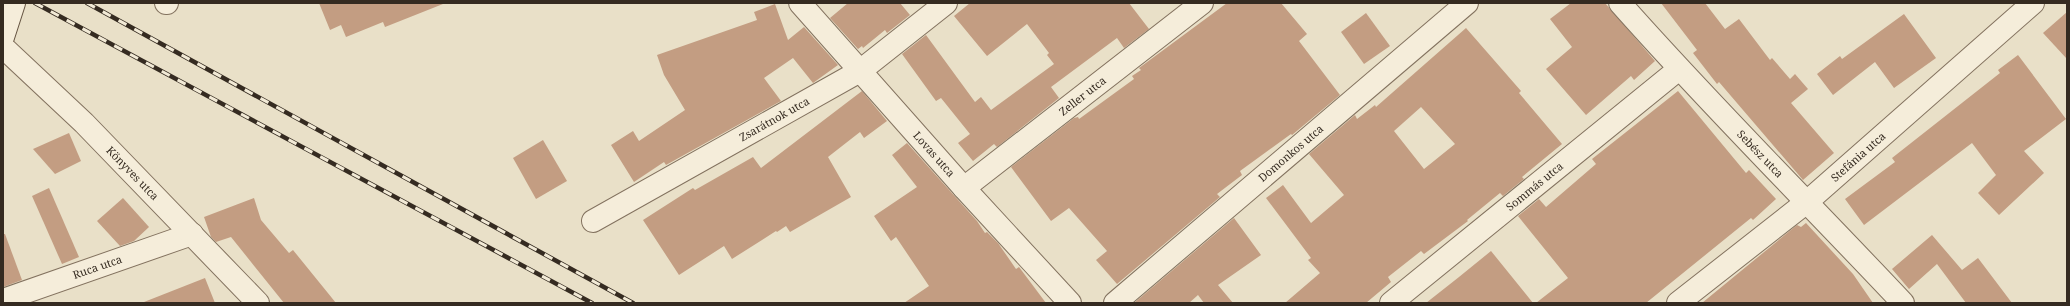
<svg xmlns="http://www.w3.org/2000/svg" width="2070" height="306" font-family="'Noto Serif',serif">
<rect width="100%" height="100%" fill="#e9e0c8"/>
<!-- building -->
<g fill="#c39d82" fill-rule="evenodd">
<polygon points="319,3 443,3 443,4 385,27 383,22 346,37 341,25 330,30"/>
<polygon points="848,3 900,3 910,15 887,33 885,30 863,48 862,46 858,49 830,18"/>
<polygon points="970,3 1129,3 1149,29 1124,48 1117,38 1051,87 1059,98 997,147 994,144 973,161 958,143 970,134 941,98 936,101 902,54 926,35 975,102 981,97 991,110 1054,64 1047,55 1049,53 1027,24 987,56 954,16"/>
<polygon points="1227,3 1281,3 1307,34 1299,41 1340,95 1292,135 1291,134 1240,171 1242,175 1217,194 1220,197 1117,284 1096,260 1107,251 1069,208 1051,221 1011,167 1074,118 1078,117 1079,119 1134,79 1132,76 1141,70 1139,68"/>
<polygon points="1571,3 1605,3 1655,61 1634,80 1631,76 1586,115 1546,69 1572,47 1550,19"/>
<polygon points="1661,3 1705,3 1725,29 1739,19 1770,60 1772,58 1790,79 1795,74 1808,89 1791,103 1834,153 1803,180 1719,82 1717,84 1693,53 1697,50"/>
<polygon points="775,4 788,40 804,27 838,65 813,83 793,58 764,78 781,101 666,165 664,162 634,182 611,145 633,131 639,141 685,110 664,75 657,55 757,20 754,12"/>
<polygon points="2067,12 2067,59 2043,33"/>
<polygon points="1366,13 1390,46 1364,64 1341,32"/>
<polygon points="1904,14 1936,58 1894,88 1875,62 1833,95 1817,74 1840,56 1842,59"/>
<path d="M1466 28 1521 91 1519 93 1562 144 1522 177 1524 179 1503 196 1500 193 1467 220 1468 221 1424 254 1421 251 1388 277 1391 282 1366 303H1285L1320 273 1308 260 1311 258 1266 198 1283 185 1311 223 1344 195 1309 154 1355 115 1357 119 1375 105 1376 107ZM1421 107 1455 144 1424 169 1394 131Z"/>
<polygon points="2018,55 2066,119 2024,151 2044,173 1999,215 1978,193 1996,175 1972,143 1864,225 1845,199 1895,162 1892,158 2000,73 1998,70"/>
<polygon points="862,91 887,121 864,138 860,132 828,157 851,197 790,232 786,226 777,232 776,231 732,259 724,246 679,275 643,220 693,188 695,190 753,157 761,168"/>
<polygon points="1678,91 1746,173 1749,170 1776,199 1753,220 1751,218 1646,303 1536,303 1568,278 1518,216 1539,199 1546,207 1596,164 1592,159"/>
<polygon points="69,133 81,161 55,174 33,149"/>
<polygon points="543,140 567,181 536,199 513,158"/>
<polygon points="907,143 977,221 985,233 987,232 998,243 1016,269 1019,267 1046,303 904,303 929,286 896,237 891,241 874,216 917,187 892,155"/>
<polygon points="49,188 79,257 62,264 32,196"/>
<polygon points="123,198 149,227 134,241 120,246 97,221"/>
<polygon points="254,198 261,220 289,253 293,250 336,303 284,303 231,237 216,242 211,237 204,217"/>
<polygon points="1234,218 1261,255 1218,285 1233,303 1204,303 1198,295 1189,303 1134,303"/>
<polygon points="1806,223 1853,274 1873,303 1702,303 1797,225 1801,227"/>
<polygon points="3,234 5,234 22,280 3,287"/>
<polygon points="1932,235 1962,270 1978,258 2012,303 1966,303 1937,264 1909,289 1892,269"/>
<polygon points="1491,251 1533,303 1426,303 1459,277"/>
<polygon points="205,278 215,303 144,303 144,302"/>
</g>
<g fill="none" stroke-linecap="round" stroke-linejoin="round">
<defs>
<g id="minor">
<polyline points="166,3 167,3"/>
<path id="s1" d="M800 3 964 188 1070 303"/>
<path id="s2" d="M1620 3C1711 106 1809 203 1903 303"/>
<path id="s3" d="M964 188 1202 3"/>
<path id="s4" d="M593 221 860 71 946 3"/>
<path id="s5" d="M3 300 192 234"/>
<path id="s6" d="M1115 303 1467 3"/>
<path id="s7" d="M1391 303 1679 69"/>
<path id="s8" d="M1678 303 1808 201 2033 3"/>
</g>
<g id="tertiary">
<path id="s9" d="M3 47 84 123 258 303"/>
</g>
<polyline id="secondary" points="3,37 14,3"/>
</defs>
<!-- minor casing -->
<use href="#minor" stroke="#83725f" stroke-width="24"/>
<!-- tertiary casing -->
<use href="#tertiary" stroke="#83725f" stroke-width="24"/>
<!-- secondary casing -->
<use href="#secondary" stroke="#655442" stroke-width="24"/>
<!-- minor -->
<use href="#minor" stroke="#f5edda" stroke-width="22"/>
<!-- tertiary -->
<use href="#tertiary" stroke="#f5edda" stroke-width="22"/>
<!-- secondary -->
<use href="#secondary" stroke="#f5edda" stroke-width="22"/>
<defs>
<g id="rail">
<polyline points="35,3 592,303"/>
<polyline points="87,3 633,303"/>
</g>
</defs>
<!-- rail casing -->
<use href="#rail" stroke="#352b21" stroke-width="4.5"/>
<!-- rail -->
<use href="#rail" stroke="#f2ead6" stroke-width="3" stroke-dasharray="9" stroke-linecap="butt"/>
</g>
<g text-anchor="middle" stroke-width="3" stroke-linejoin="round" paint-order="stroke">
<!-- street labels -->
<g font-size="11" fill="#352b21" stroke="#f2ead6">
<text dy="4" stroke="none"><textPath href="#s3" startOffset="150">Zeller utca</textPath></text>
<text dy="4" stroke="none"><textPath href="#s4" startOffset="208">Zsarátnok utca</textPath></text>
<text dy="4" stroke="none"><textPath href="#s6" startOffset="231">Domonkos utca</textPath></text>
<text dy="4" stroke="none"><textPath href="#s2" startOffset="206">Sebész utca</textPath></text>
<text dy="4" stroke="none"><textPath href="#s1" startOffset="202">Lovas utca</textPath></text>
<text dy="4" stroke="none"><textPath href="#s8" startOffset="232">Stefánia utca</textPath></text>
<text dy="4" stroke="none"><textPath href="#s9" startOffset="181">Könyves utca</textPath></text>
<text dy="4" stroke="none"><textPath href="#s7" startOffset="185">Sommás utca</textPath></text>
<text dy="4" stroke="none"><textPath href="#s5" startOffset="100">Ruca utca</textPath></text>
</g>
</g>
<!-- border -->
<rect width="2070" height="306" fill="none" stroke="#352b21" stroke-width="8"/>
</svg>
